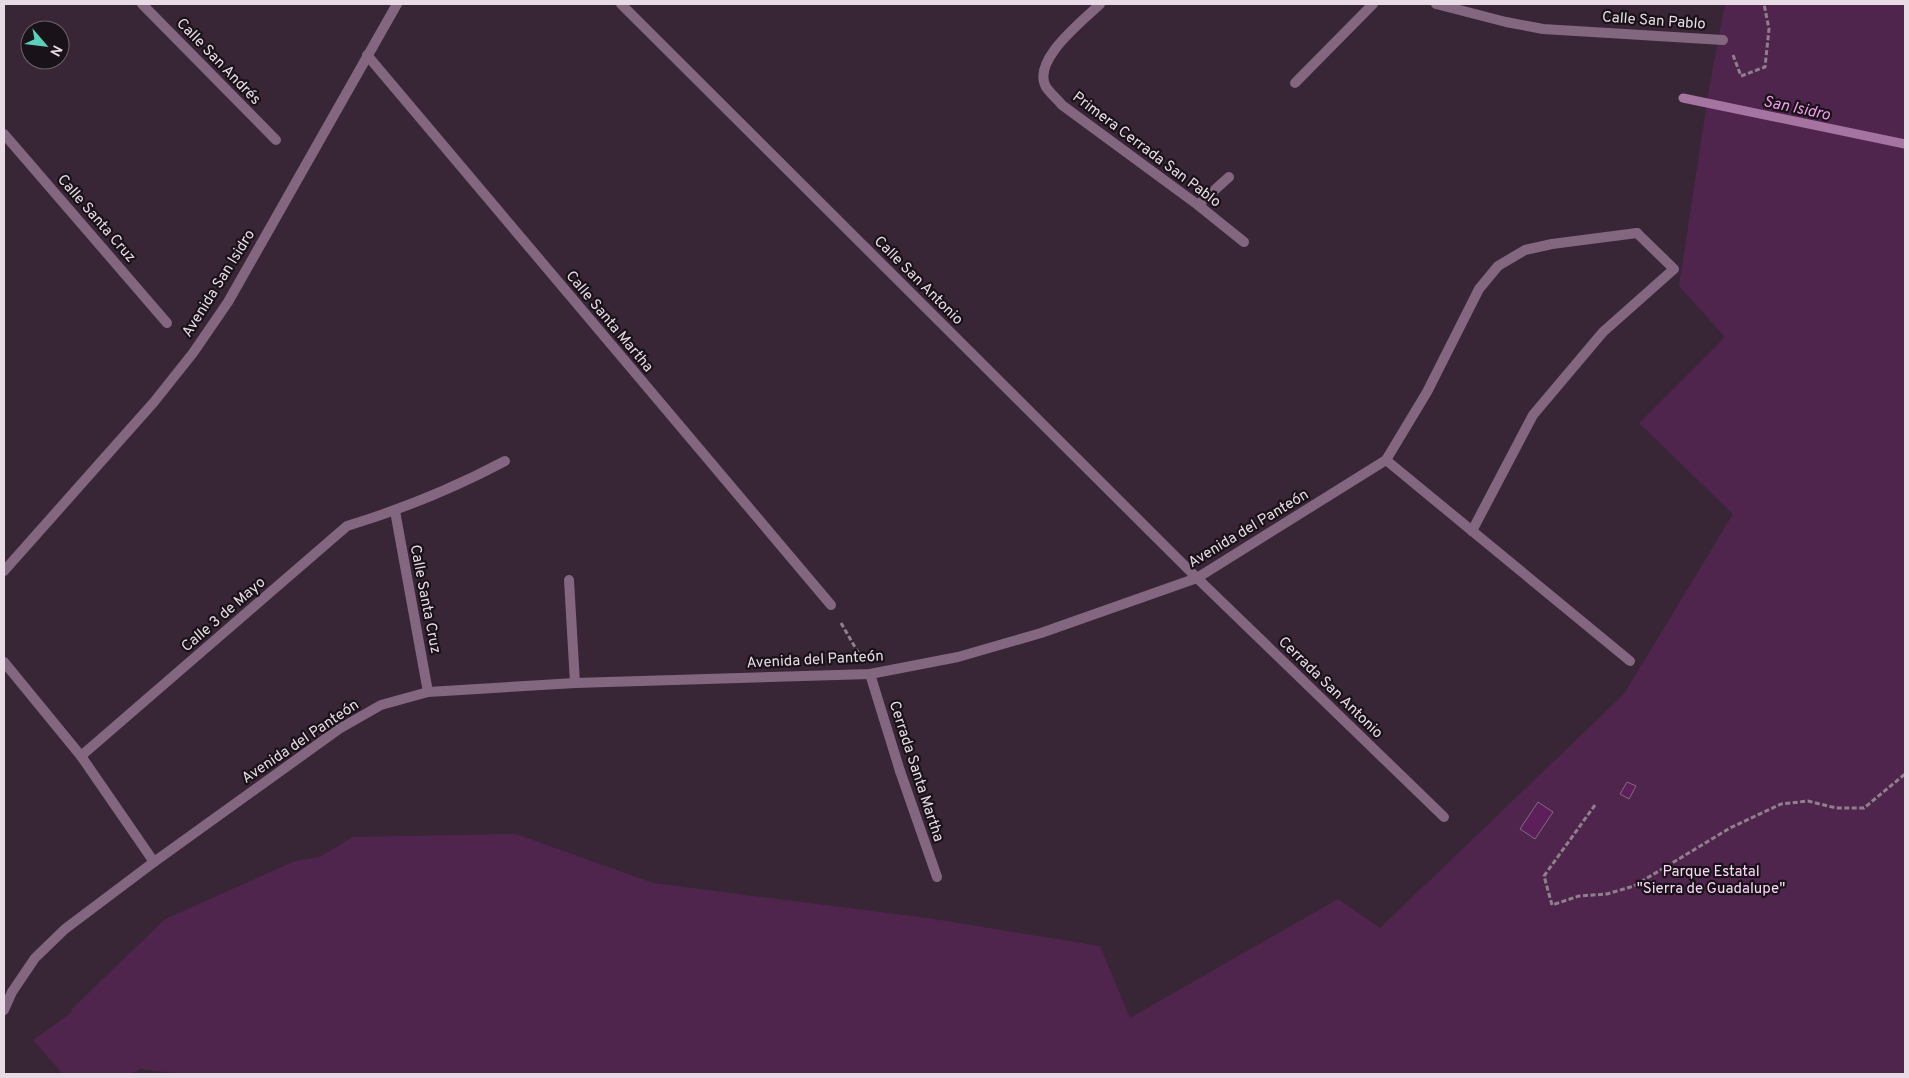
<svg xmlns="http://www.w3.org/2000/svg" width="1909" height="1078" font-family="Overpass,sans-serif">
<rect width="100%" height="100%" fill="#382536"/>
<!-- green -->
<polygon fill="#50254d" points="1725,4 1905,4 1905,1074 182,1074 140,1069 130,1074 63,1074 33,1040 71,1013 72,1009 165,919 295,861 320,857 353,837 516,834 653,883 927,918 1100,946 1130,1018 1338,899 1380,928 1624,694 1733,514 1639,423 1725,337 1679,286 1710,83"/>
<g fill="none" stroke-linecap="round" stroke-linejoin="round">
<!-- stream -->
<polyline stroke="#a674a1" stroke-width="9" points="1683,98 1905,144"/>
</g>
<!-- building -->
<g fill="#5d1f5a" stroke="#826c80">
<polygon points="1627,782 1636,786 1629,799 1620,794"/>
<polygon points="1538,802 1553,812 1535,839 1520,829"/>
</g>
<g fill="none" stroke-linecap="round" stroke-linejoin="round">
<!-- path -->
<g stroke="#8f7f8d" stroke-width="3" stroke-dasharray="5 2.5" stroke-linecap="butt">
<polyline points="1733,55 1741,76 1765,67 1769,29 1764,4"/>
<polyline points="841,623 859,654"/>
<polyline points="1595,805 1544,876 1552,905 1579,896 1607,894 1634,886 1730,828 1781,804 1808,801 1836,808 1864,808 1905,774"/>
</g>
<!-- pedestrian -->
<g stroke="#836680" stroke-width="10">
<polyline points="1386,460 1630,661"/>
<polyline points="395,511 428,692"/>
<polyline points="1472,531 1533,415 1603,332 1674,269 1637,233"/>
<polyline points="4,662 81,756 154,862"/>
<path d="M81 756 347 526C403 509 454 488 505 461"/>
<polyline points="900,771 937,877"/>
</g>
<!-- minor -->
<g stroke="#836680" stroke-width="10">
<polyline points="142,4 276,140"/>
<polyline points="621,4 1197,578 1444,817"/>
<path d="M1100 4C1083 21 1031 60 1046 87 1050 93 1057 99 1062 105L1198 205 1244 242"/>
<polyline points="1436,4 1506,22 1543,29 1723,40"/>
<polyline points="367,55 831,605"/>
<polyline points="1295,83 1373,4"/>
<polyline points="4,134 167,323"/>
<polyline points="1198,205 1229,177"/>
<polyline points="569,580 575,683"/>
<polyline points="870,674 900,771"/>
<polyline points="4,1010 12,992 35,958 65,929 154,862 339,729 381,705 428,692 575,683 870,674 958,657 1041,633 1197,578 1386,460 1427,392 1479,289 1498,266 1525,250 1552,244 1637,233"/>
</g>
<!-- tertiary -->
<polyline stroke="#836680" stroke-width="10" points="4,571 154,402 193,353 228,302 397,4"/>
</g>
<g text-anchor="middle" stroke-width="4.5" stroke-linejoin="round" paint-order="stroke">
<!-- street labels -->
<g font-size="15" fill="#e8dbe6" stroke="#1a1219">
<text transform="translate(1654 20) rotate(4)" y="5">Calle San Pablo</text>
<text transform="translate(219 61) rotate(46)" y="5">Calle San Andrés</text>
<text transform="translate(1147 149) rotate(37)" y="5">Primera Cerrada San Pablo</text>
<text transform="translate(97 218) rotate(49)" y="5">Calle Santa Cruz</text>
<text transform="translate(919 280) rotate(45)" y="5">Calle San Antonio</text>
<text transform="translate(218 283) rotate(-58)" y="5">Avenida San Isidro</text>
<text transform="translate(610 321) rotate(50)" y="5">Calle Santa Martha</text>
<text transform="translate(1248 528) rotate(-31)" y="5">Avenida del Panteón</text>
<text transform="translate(426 599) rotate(79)" y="5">Calle Santa Cruz</text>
<text transform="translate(223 614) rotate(-41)" y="5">Calle 3 de Mayo</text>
<text transform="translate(815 659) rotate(-3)" y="5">Avenida del Panteón</text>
<text transform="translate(1331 687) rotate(44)" y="5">Cerrada San Antonio</text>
<text transform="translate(300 741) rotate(-34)" y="5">Avenida del Panteón</text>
<text transform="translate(917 771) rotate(72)" y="5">Cerrada Santa Martha</text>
</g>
<!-- park labels -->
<g font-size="15" fill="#fcd6f8" stroke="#1a1219">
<text x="1711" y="876">Parque Estatal<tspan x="1711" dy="17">"Sierra de Guadalupe"</tspan></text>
</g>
<!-- water labels -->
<g font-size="16" font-style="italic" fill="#f59bee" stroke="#1a1219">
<text transform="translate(1797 107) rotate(12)" y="6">San Isidro</text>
</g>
</g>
<!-- border -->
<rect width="1909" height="1078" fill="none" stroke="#e8dbe6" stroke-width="10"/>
<!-- north arrow -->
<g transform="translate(45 45) rotate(118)"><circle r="24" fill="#1a1219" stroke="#6c626b"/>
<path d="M0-4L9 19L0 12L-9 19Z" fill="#5dceb9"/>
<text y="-8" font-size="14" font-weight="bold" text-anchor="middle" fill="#e8dbe6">N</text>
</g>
</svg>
